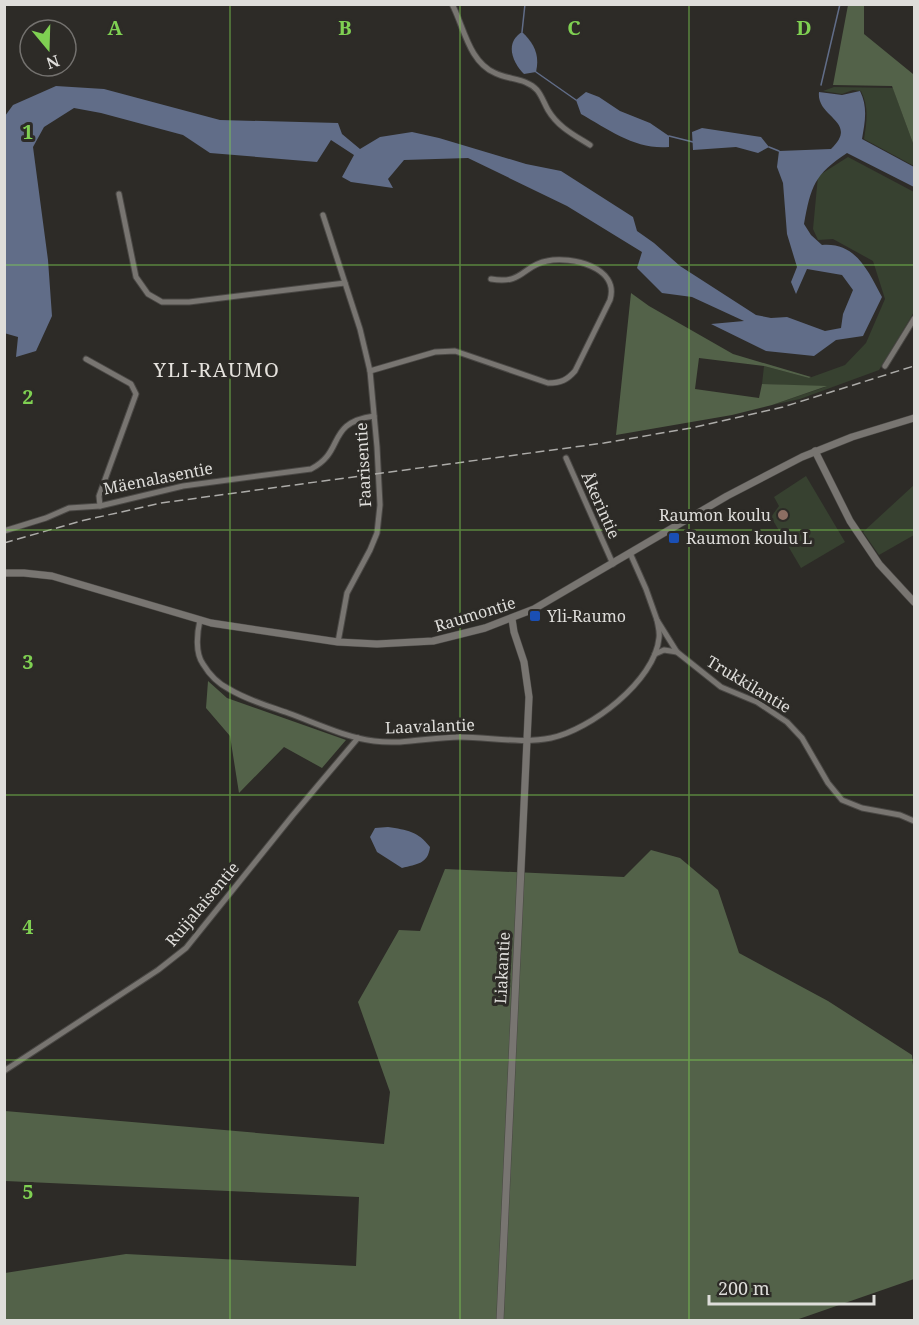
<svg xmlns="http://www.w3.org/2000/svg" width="919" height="1325" font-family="'Noto Serif',serif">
<rect width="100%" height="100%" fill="#2d2b27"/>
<!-- green -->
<g fill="#374130">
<path d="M834 87 893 88 914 146V166L864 139C867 121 869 107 861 91L853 90 842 94 823 91Z"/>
<polygon points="848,157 914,192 914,312 879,370 800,399 772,405 825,387 762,384 764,366 809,378 845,365 866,343 885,299 873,261 833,239 818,240 813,229 818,176"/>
<polygon points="806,476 845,542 801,568 771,517 779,506 774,497"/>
<polygon points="914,485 914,535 879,555 863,532"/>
</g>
<!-- forest -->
<g fill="#536249">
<polygon points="848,5 864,5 864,34 913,74 914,146 892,86 833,85"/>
<polygon points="631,293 649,306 733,354 811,377 809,378 764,366 699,358 695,389 759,398 762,384 827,386 772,405 732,415 616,435"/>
<polygon points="208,681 227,698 346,740 322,768 284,747 239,793 230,736 206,708"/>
<polygon points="651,850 680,858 718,890 739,953 828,1001 912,1055 914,1075 914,1279 796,1320 5,1320 5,1273 126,1254 356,1266 359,1197 5,1181 5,1111 384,1144 390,1092 358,1002 399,930 420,931 445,869 624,877"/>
</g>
<!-- water -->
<g fill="#616d88">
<path d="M522 32C534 43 540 55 536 72L524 74C513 63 504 43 522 32Z"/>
<path d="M56 86 104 89 220 120 338 123 342 134 360 149 380 137 412 132 439 138 526 164 561 171 633 217 637 231 654 243 680 266 756 315 771 318 787 317 825 331 841 328 843 314 853 290 842 275 807 269 796 294 791 282 797 267 787 234 783 183 777 167 779 151 831 149C860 121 816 118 819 92L842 95 860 91C868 107 865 122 862 139L914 167V187L847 153C814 175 811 186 804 224L811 235 822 245C856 242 868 271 882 297L863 336 836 340 814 356 766 351 711 324 744 321 692 297 662 293 637 268 642 252 567 206 468 158 404 160 388 179 393 188 351 182 342 177 354 155 331 140 317 162 210 153 183 135 101 113 74 108 44 127 33 147 48 260 52 316 36 351 16 357 18 337 4 333 5 116 13 105Z"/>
<path d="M586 92 599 97 620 111 650 123 669 136V147C636 150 609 130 581 114L576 100Z"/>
<polygon points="702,128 761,137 769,147 758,153 736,147 693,150 692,132"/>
<path d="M388 827C407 830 418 831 430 847 428 864 417 864 402 868L377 852 370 837 375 828Z"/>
</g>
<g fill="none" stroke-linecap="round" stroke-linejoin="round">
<!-- stream -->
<g stroke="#616d88" stroke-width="1.5">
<polyline points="522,32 525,4"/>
<polyline points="536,72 576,100"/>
<polyline points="821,85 840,4"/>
<polyline points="669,136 693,142"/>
<polyline points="769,147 779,151"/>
</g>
<defs>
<g id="minor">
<path d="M452 4C464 27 469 62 495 73 509 80 526 78 537 90 542 96 544 103 548 110 558 127 574 135 590 145"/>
<polyline points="119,194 136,277 148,294 162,302 189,302 345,283"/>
<polyline points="323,215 360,329 370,371 377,447 380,505 377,533 370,550 347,593 338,642"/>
<path d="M86 359 131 384 136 394 99 496 100 506 183 486 311 469C346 451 325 423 374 416"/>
<polyline points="885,366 914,319"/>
<path d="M370 371 435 352 455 351 548 383C561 383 567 380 575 371L610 300C620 267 571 256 547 261 523 265 523 285 491 279"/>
<polyline points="566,458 613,564"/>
<polyline points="4,531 46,518 69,508 100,506"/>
<polyline points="630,553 646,589 657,620 677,652 721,687 757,702 787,722 802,738 828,783 842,800 862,808 900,815 914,821"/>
<path d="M200 620C197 633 195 653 203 664 209 674 219 684 229 689 247 700 268 706 288 713 316 723 344 737 374 741 403 745 431 737 460 737 489 737 522 744 551 738 590 730 655 681 659 638 660 632 658 626 657 620"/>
<polyline points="655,654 664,650 677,652"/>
<polyline points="4,1071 158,970 186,948 293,815 358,738"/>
</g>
<g id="tertiary">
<polyline points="815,451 850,521 879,564 914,602"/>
<polyline points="4,573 24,573 52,576 211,623 338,642 377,644 433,641 485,628 534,609 727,496 802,457 852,437 914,418"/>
<polyline points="500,1320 529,697 524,662 514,632 512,619"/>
</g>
</defs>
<!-- minor casing -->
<use href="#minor" stroke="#4a4845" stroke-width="7"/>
<!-- tertiary casing -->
<use href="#tertiary" stroke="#4a4845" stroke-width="8"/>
<!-- minor -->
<use href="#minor" stroke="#787571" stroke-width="5"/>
<!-- tertiary -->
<use href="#tertiary" stroke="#787571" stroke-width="7"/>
<!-- rail -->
<polyline stroke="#acaba8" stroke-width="1.5" stroke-dasharray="9 4.5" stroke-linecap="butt" points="4,543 81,521 161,503 604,443 691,428 783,407 914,366"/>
</g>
<!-- grid -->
<path fill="none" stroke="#7fd052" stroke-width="1.5" stroke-opacity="0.55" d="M230 4V1320M460 4V1320M689 4V1320M4 265H914M4 530H914M4 795H914M4 1060H914"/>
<!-- markers -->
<circle fill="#8d6e63" stroke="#2d2b27" stroke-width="2" cx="783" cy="515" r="6"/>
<g fill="#1a4fb4" stroke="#2d2b27" stroke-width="2">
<rect x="668" y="532" width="12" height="12" rx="3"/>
<rect x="529" y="610" width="12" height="12" rx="3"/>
</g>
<g text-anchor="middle" stroke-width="6" stroke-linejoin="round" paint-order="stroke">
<!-- street labels -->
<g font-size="16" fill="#deddda" stroke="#2d2b27">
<text transform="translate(363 465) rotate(-93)" y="6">Faarisentie</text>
<text transform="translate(158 478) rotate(-11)" y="6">Mäenalasentie</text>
<text transform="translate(601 505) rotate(66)" y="6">Åkerintie</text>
<text transform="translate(475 614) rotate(-17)" y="6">Raumontie</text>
<text transform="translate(749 684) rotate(31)" y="6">Trukkilantie</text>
<text transform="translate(430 726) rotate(-2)" y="6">Laavalantie</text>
<text transform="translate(202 904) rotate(-50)" y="6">Ruijalaisentie</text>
<text transform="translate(502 968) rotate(-87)" y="6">Liakantie</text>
</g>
<!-- poi labels -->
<g font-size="16" fill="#deddda" stroke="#2d2b27" text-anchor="start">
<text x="771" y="521" text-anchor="end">Raumon koulu</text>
<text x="686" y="544">Raumon koulu L</text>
<text x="547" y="622">Yli-Raumo</text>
</g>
<!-- quarter labels -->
<g font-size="20" letter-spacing="1.5" fill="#e5e2dd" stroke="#2d2b27">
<text x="217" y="377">YLI-RAUMO</text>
</g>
</g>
<g font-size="20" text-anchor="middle" font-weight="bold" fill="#7fd052" stroke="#2d2b27" stroke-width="6" stroke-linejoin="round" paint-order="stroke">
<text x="115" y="35">A</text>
<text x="345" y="35">B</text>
<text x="574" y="35">C</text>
<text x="804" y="35">D</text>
<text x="28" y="139">1</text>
<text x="28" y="404">2</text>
<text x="28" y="669">3</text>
<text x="28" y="934">4</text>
<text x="28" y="1199">5</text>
</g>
<!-- border -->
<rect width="919" height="1325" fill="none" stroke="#deddda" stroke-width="12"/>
<!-- north arrow -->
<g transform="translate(48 48) rotate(161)"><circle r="28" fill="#2d2b27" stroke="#74726f" stroke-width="1.5"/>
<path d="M0-4.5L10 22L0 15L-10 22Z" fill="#7fd052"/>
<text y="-9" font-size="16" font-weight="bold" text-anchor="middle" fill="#deddda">N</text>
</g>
<!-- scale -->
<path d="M709 1295v9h165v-9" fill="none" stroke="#deddda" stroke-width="3"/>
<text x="718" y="1295" font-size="18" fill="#deddda" stroke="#2d2b27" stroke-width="4.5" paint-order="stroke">200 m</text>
</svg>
